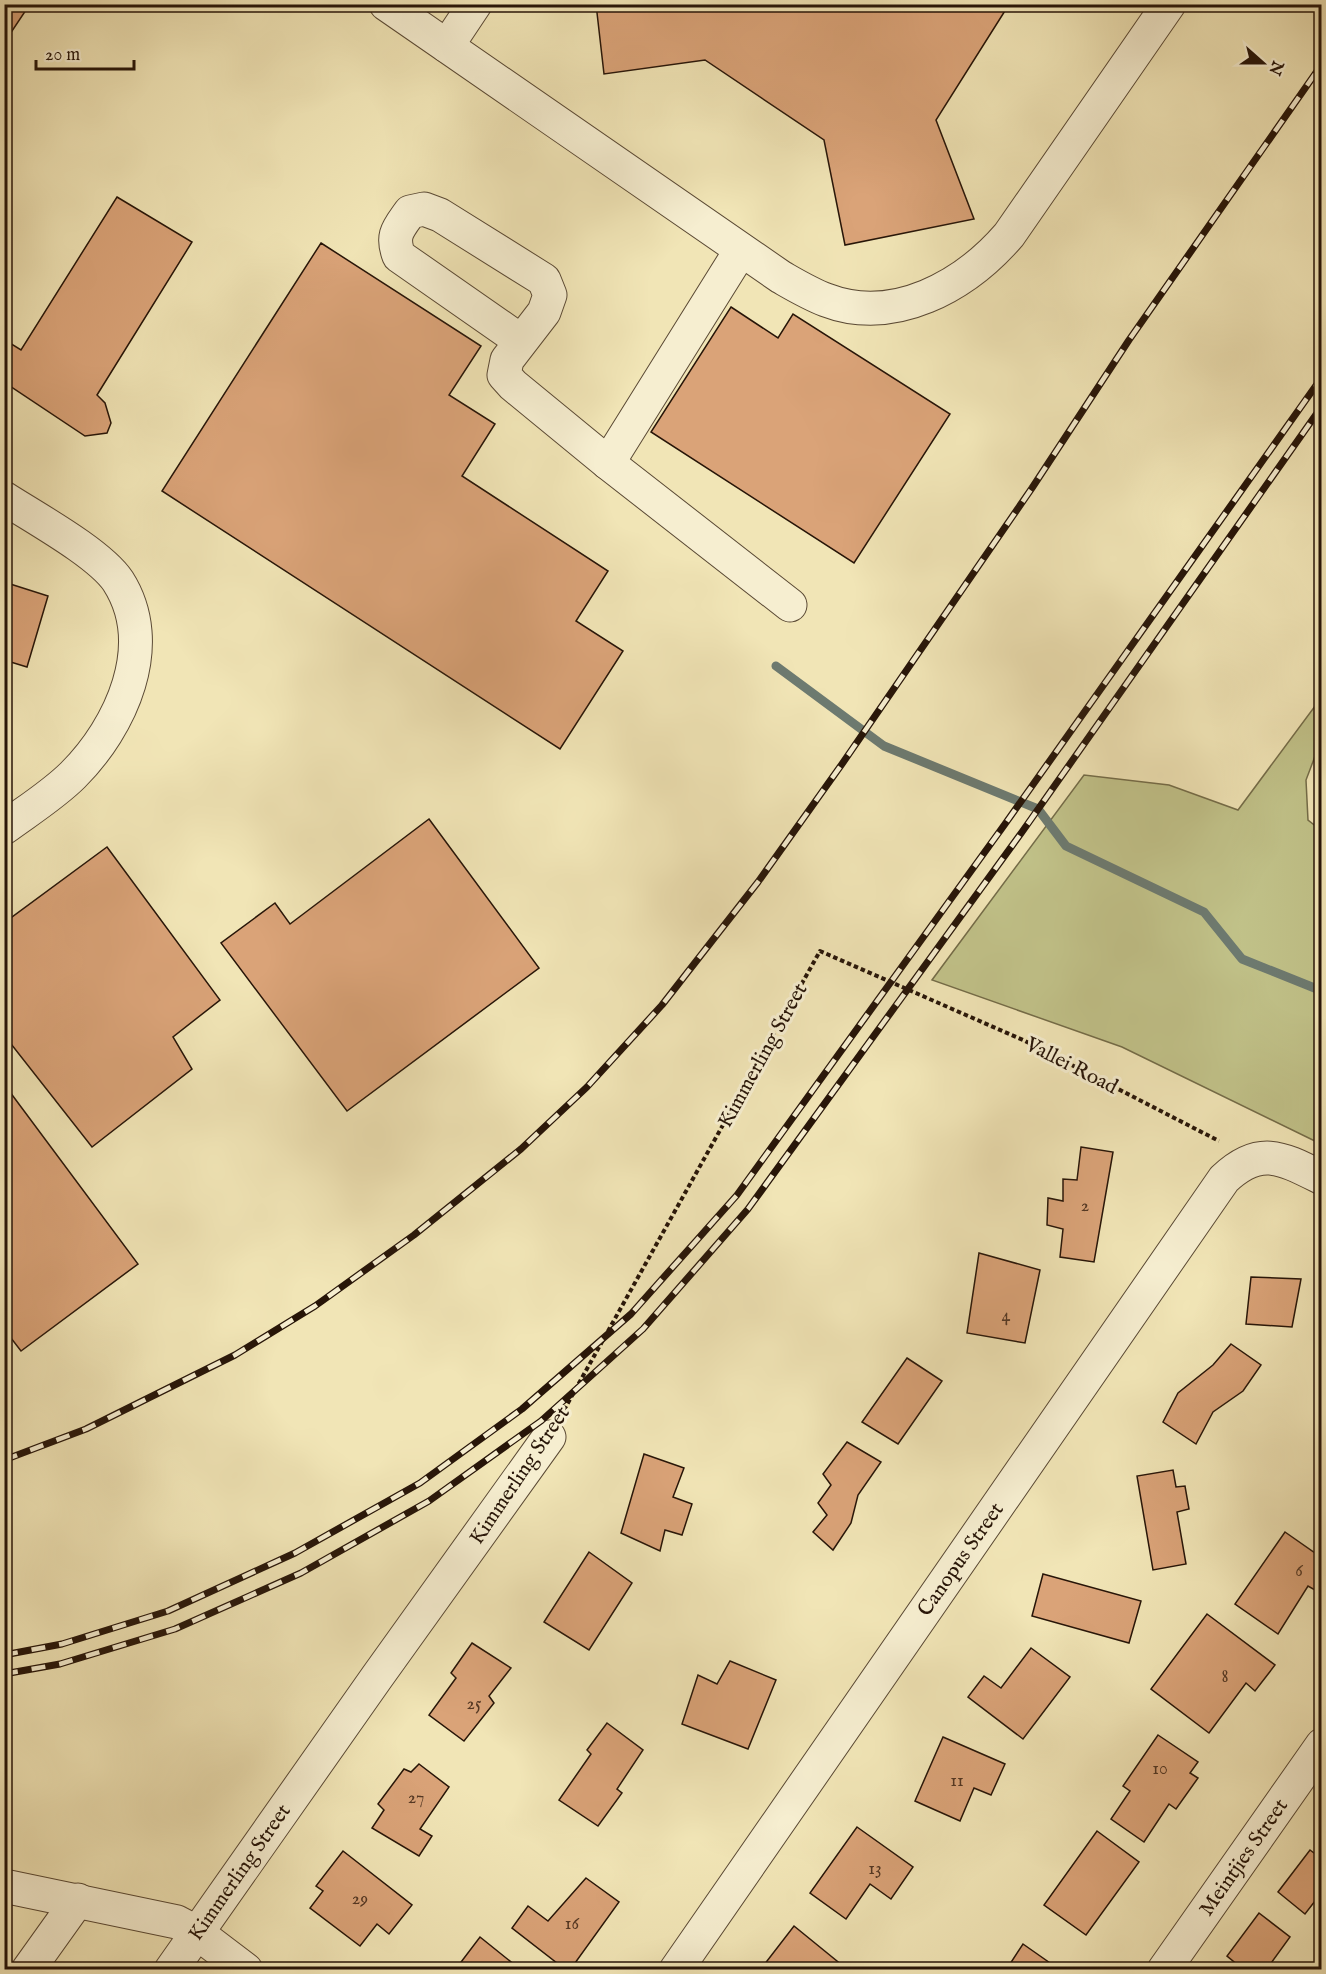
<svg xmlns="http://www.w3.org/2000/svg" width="1326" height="1974" font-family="'IM FELL English',serif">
<rect width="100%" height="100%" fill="#f1e5b6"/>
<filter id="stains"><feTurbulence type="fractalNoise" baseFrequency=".00333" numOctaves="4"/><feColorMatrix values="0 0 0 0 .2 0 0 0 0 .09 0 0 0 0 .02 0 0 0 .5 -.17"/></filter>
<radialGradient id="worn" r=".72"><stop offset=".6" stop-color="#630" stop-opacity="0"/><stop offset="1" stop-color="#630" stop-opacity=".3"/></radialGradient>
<!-- green -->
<polygon fill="#c1c289" stroke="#746c48" stroke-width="1.5" points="1321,698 1321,748 1317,751 1306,780 1308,820 1322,831 1321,1144 1122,1047 932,980 1084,775 1169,785 1238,810"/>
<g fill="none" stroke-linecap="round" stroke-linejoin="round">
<!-- stream -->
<polyline stroke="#6d7a70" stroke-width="9" points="776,666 884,746 1038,809 1066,846 1204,912 1242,959 1322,991"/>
</g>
<!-- building -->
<g fill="#daa378" stroke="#271508" stroke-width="1.5">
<polygon points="4,4 30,4 4,43"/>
<polygon points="596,4 1017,4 1008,6 936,120 974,219 845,245 824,140 705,60 604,74"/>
<polygon points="117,197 192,242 97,395 105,403 111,423 107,433 85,436 4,382 4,346 10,343 21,350"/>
<polygon points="321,243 481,346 449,395 495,424 462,476 608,571 576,621 623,651 560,749 162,491"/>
<polygon points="731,307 778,338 793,314 950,414 854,563 651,432"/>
<polygon points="4,582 48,596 27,667 4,660"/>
<polygon points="429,819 539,968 347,1111 221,943 275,903 290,924"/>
<polygon points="107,847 220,1000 173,1037 192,1069 92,1147 4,1035 4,923"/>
<polygon points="4,1084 138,1264 21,1351 4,1329"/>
<polygon points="1081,1147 1113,1152 1094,1262 1060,1257 1063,1229 1047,1225 1048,1198 1063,1201 1063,1179 1077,1180"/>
<polygon points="979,1253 1040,1270 1025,1343 967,1333"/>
<polygon points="1251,1277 1301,1279 1292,1327 1246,1324"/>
<polygon points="1231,1344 1261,1365 1243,1391 1213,1412 1196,1444 1163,1422 1178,1393 1213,1365"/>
<polygon points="907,1358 942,1381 898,1444 862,1422"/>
<polygon points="847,1442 881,1462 858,1495 851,1523 833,1550 813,1532 827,1515 818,1503 831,1485 823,1474"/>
<polygon points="644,1454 684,1468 673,1497 692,1504 682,1535 665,1530 660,1551 621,1533"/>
<polygon points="1173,1470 1176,1487 1185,1486 1189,1509 1177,1512 1186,1564 1153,1570 1137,1476"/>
<polygon points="1285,1532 1322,1558 1322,1594 1308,1586 1278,1634 1235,1604"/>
<polygon points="589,1552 632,1583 589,1650 544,1622"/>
<polygon points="1043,1574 1141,1601 1129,1643 1032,1616"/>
<polygon points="1207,1614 1275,1665 1255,1691 1246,1683 1209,1733 1151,1689"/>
<polygon points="472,1643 511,1668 489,1696 494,1703 464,1741 429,1715 456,1678 451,1673"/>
<polygon points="1031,1648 1070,1677 1023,1739 968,1697 984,1676 1001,1688"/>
<polygon points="730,1661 776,1680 748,1749 682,1724 698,1675 717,1684"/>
<polygon points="607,1723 643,1750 617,1789 622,1793 598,1826 559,1800 591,1754 587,1750"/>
<polygon points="1158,1735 1198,1762 1190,1773 1198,1778 1176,1809 1169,1804 1144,1842 1111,1819 1130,1791 1123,1786"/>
<polygon points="943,1737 1005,1764 991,1795 974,1788 960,1821 915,1801"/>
<polygon points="419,1764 449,1787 420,1829 432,1836 419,1856 372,1828 384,1810 378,1804 404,1769 411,1772"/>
<polygon points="857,1827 913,1867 891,1899 870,1884 846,1919 810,1893"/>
<polygon points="1322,1827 1322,1840 1316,1836"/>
<polygon points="1097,1831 1139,1862 1086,1935 1044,1905"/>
<polygon points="1310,1850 1322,1859 1322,1892 1305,1914 1278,1892"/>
<polygon points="343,1851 412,1905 389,1934 377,1924 360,1946 310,1908 323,1891 316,1886"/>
<polygon points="586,1878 619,1902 570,1970 566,1970 512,1928 528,1906 548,1921"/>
<polygon points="1259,1913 1290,1937 1266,1970 1244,1970 1227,1956"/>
<polygon points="794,1926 848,1970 760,1970"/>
<polygon points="480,1937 521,1970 455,1970"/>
<polygon points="1023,1944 1060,1970 1006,1970"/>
</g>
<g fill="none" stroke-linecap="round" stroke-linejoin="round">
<defs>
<g id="minor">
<path d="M386 4 781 277C795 285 810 294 826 300 894 326 965 286 1009 235L1169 4"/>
<polyline points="447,46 475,4"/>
<path d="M521 341 399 256C391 235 398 229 410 212L424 209 440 215 544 280 550 295 544 312 507 360 504 375 513 385 608 463 790 605"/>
<polyline points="608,463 741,250"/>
<path d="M4 498C35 518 99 553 118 581 159 645 121 727 73 775 53 795 27 811 4 828"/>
<polyline points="4,1886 177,1922 196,1932 246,1970"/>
<polyline points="28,1970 78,1900"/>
<polyline points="171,1970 377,1677 549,1437"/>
<path d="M676 1970 1224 1179C1260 1145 1282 1158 1322 1178"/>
<polyline points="1164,1970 1322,1745"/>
</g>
</defs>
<!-- minor casing -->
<use href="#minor" stroke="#5a4934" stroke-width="35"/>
<!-- path -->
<polyline stroke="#271508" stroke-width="4" stroke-dasharray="4.5 3" stroke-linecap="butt" points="564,1410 820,951 1023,1040 1219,1141"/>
<!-- minor -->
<use href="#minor" stroke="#f6eed0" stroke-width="33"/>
<defs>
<g id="rail">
<polyline points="4,1460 86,1429 235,1355 315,1306 414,1235 521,1149 587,1087 662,1005 758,882 842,764 1032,488 1129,340 1322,64"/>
<polyline points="4,1655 62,1644 168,1611 295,1553 420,1483 522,1409 631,1314 737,1195 1005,824 1322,377"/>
<polyline points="4,1674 60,1664 175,1629 301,1573 429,1501 541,1421 643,1329 748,1209 1022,832 1322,406"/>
</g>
</defs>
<!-- rail casing -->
<use href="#rail" stroke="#271508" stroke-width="7"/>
<!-- rail -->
<use href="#rail" stroke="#f6eed0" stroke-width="4.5" stroke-dasharray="14" stroke-linecap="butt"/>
</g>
<g text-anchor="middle" stroke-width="6" stroke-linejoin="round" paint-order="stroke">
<!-- number labels -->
<g font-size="18" fill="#543824">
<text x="1085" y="1211">2</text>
<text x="1006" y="1321">4</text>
<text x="1299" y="1576">6</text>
<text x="1225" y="1682">8</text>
<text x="474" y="1709">25</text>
<text x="1160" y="1774">10</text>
<text x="957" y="1786">11</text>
<text x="416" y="1803">27</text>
<text x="875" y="1874">13</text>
<text x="360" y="1904">29</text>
<text x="572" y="1929">16</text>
</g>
<!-- street labels -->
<g font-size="21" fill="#271508" stroke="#f6eed0">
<text transform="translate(762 1055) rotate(-61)" y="7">Kimmerling Street</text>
<text transform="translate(1072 1065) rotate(27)" y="7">Vallei Road</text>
<text transform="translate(519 1475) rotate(-56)" y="7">Kimmerling Street</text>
<text transform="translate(960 1559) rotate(-55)" y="7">Canopus Street</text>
<text transform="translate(1243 1857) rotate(-55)" y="7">Meintjies Street</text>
<text transform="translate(239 1872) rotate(-55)" y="7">Kimmerling Street</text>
</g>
</g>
<!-- margin -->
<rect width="1326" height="1974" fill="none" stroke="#f1e5b6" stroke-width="24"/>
<rect x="6" y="6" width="1314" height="1962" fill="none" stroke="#271508" stroke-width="3"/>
<rect x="12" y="12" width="1302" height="1950" fill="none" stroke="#271508" stroke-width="1.5"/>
<!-- north arrow -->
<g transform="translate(1263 63) rotate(111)" stroke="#f6eed0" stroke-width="4.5" paint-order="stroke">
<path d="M0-4.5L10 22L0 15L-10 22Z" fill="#271508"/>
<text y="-9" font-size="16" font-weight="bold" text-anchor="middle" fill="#271508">N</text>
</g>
<!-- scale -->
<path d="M36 60v9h98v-9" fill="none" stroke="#271508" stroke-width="3"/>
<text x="45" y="60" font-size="18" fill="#271508" stroke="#f6eed0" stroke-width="4.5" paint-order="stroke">20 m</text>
<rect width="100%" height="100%" filter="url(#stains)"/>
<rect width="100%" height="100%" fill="url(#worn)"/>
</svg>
